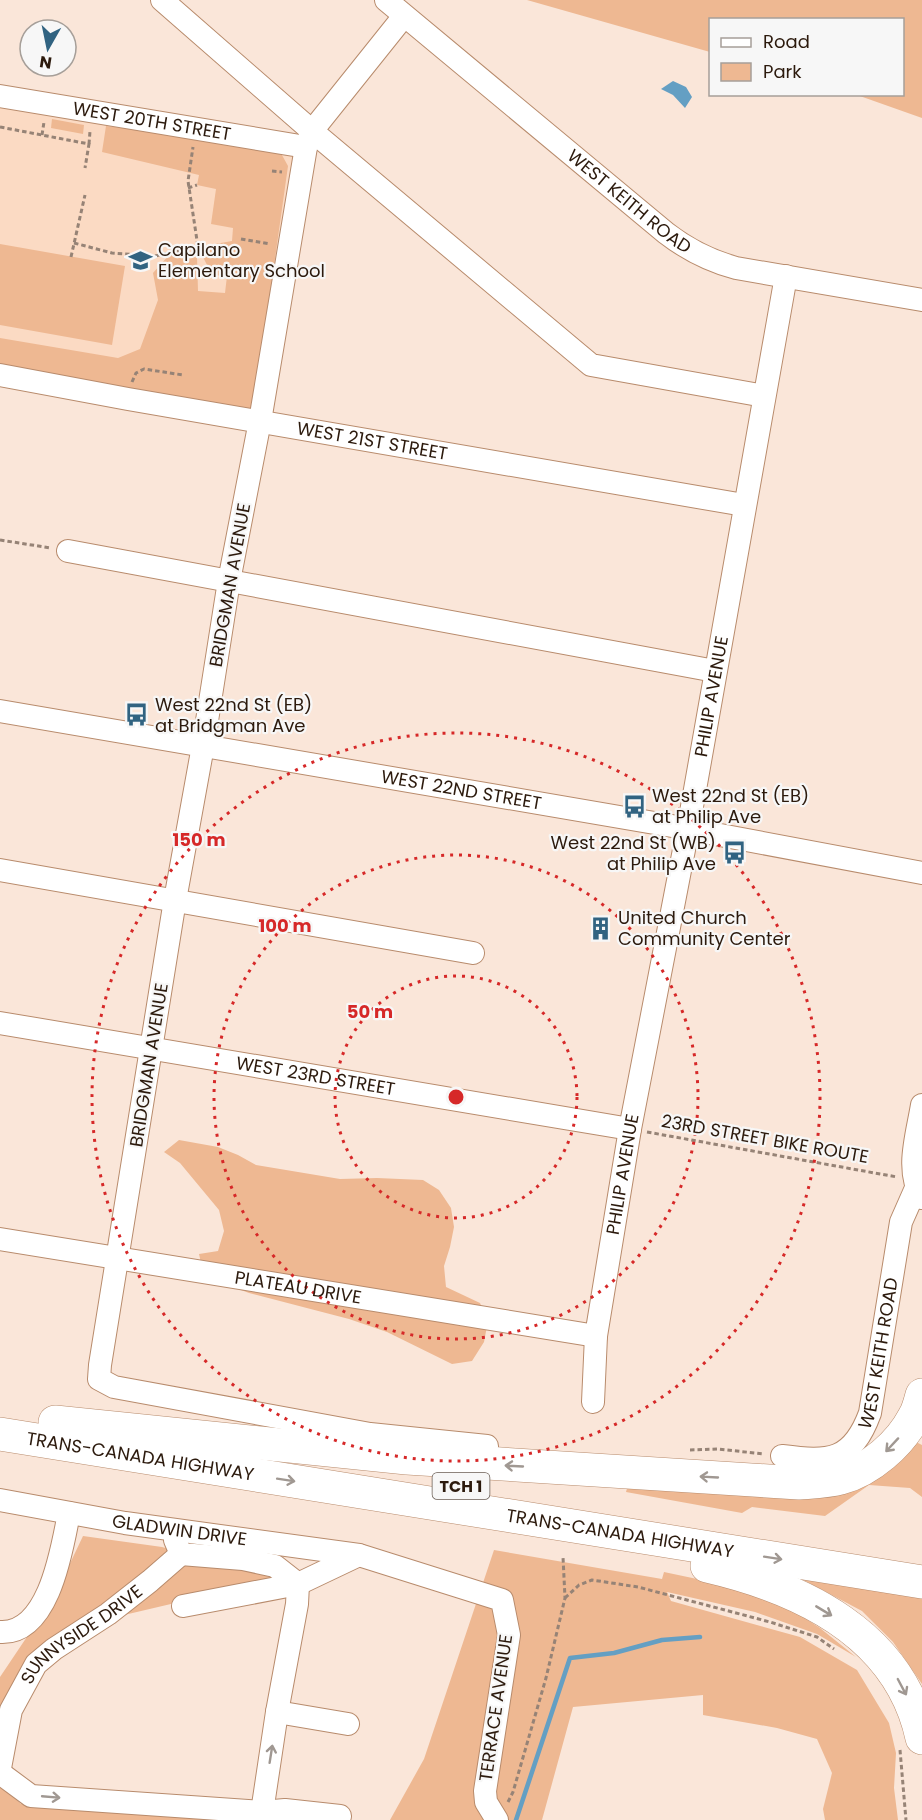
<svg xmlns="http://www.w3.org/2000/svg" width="922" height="1820" font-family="Poppins,sans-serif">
<rect width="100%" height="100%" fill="#fae6d9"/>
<!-- built -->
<polygon fill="#fbdac3" points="0,102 294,150 259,415 0,371"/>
<!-- green -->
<g fill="#eeb892">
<polygon points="527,0 922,0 922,118 857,95 902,94 902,20 710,20 710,52"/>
<polygon points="52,119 84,125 83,134 51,128"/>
<polygon points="106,126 277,146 288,166 255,401 250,411 0,368 0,338 118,358 140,349 158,300 153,273 177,246 197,257 198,291 225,293 227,276 212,275 198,247 232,241 233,228 211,224 216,189 197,185 199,175 102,152"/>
<polygon points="0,244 125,266 112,345 0,325"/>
<polygon points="179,1140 218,1147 238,1155 256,1165 340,1179 377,1178 423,1180 439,1190 451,1208 454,1227 450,1247 444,1266 446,1287 480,1303 488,1321 484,1342 472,1361 452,1364 387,1332 349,1319 249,1293 204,1276 199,1254 218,1251 224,1231 219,1210 180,1163 164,1152"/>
<polygon points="916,1442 922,1445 922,1497 910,1488 869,1485 825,1516 752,1507 742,1513 626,1492 629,1481 690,1485"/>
<polygon points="83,1536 162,1547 277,1579 73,1627 0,1722 0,1677 55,1595"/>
<polygon points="494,1550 662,1579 664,1572 716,1583 792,1610 820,1628 856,1657 817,1634 755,1612 667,1592 671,1601 800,1637 857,1670 889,1723 896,1753 894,1788 898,1820 825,1820 823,1809 832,1773 817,1739 777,1728 703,1715 703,1695 573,1707 542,1820 390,1820 424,1759"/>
<polygon points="796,1576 922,1598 922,1684 893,1642 862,1611"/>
<polygon points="0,1785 21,1804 76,1810 238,1820 0,1820"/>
</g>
<!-- water -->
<polygon fill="#649fc3" points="673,81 686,87 692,97 685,108 673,95 661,89"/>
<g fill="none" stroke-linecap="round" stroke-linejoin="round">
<!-- stream -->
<polyline stroke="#649fc3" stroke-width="4.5" points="516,1820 570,1658 614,1653 662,1640 700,1637"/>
<defs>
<g id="minor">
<polyline points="162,0 312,131 591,365 764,396"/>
<path id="s1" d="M386 0 666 233C688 250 710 261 736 268L922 300"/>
<polyline points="404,16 312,131 306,147 260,421 229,581 203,746 175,900 100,1365 99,1379 114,1387 370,1434 487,1446"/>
<path id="s2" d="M0 96 306 147"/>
<path id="s3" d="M0 375 128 399 744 505"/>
<polyline points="68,551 715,671"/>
<path id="s4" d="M0 711 672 826 922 873"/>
<polyline points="0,870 473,953"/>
<path id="s5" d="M0 1023 630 1129"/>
<path d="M922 1105C917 1136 905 1170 922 1198"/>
<path id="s6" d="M0 1239 596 1336"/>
<path id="s7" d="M593 1402 596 1336 630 1129 688 829 786 276"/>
<path id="s8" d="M782 1456C829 1462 852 1462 870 1413L901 1222 916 1188"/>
<path id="s9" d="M0 1500 125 1523 359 1555 502 1600 509 1635 485 1791 486 1802 497 1820"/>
<polyline points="175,1540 181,1554 243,1559 275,1566 298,1584"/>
<polyline points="183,1606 298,1584 359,1555"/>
<path d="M0 1632C49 1635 62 1549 69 1513"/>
<polyline points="277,1712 348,1724"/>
<path id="s10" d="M0 1768 11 1710 36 1664 54 1649 108 1614 150 1581 181 1554"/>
<polyline points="0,1773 31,1796 262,1812 285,1810 340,1816"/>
<polyline points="262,1812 277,1712 297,1604 298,1584"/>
</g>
<g id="highway">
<path d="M55 1422 407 1458 799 1483C813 1482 827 1482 841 1478 870 1470 900 1444 914 1417 918 1411 920 1402 922 1395"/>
<path id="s11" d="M0 1434 922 1582"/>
<path d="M707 1566C802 1588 900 1635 922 1738"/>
</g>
</defs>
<!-- minor casing -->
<use href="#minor" stroke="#b88b6c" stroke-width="24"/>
<!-- highway casing -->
<use href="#highway" stroke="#b88b6c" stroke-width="34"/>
<!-- path -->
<g stroke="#968376" stroke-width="3" stroke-dasharray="4.5 3" stroke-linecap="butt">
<polyline points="0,127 89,144 85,168"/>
<polyline points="42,135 44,122"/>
<polyline points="89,144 90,131"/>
<polyline points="272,171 282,172"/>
<polyline points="188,188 197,185"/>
<polyline points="241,239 270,244"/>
<polyline points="74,243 112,253 155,256 198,247 188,181 193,147"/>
<polyline points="71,257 85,195"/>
<polyline points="132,382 136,373 144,369 183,375"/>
<polyline points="0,540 51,548"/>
<polyline points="647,1132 897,1177"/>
<polyline points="690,1450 718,1449 764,1454"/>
<polyline points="565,1598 579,1585 592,1580 638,1587 770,1622 817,1637 834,1649"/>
<polyline points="900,1750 906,1820"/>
<polyline points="508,1802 513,1792 546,1678 565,1598 563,1557"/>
</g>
<!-- minor -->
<use href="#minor" stroke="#fff" stroke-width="22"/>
<!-- highway -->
<use href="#highway" stroke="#fff" stroke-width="33"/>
</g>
<!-- one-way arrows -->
<defs><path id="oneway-shaft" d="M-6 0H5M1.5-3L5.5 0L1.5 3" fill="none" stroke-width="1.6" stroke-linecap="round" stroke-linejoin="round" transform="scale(1.5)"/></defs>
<g stroke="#a09892">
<use href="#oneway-shaft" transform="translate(892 1445) rotate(133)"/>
<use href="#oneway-shaft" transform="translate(514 1466) rotate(-177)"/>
<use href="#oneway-shaft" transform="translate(709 1477) rotate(-177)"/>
<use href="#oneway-shaft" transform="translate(286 1480) rotate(9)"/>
<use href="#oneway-shaft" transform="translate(773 1558) rotate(9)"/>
<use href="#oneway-shaft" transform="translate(824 1611) rotate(31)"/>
<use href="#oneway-shaft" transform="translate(902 1687) rotate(62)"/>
<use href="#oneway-shaft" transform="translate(271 1754) rotate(-81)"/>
<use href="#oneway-shaft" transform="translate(51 1797) rotate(5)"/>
</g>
<!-- distance rings -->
<g fill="none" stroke="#d62828" stroke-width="3" stroke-dasharray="3 6">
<circle cx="456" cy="1097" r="121"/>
<circle cx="456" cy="1097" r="242"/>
<circle cx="456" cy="1097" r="364"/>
</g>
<!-- icons -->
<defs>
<symbol id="school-bare" viewBox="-9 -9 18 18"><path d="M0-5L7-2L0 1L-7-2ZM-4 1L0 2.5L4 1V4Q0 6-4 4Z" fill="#316381" stroke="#f7f7f7" stroke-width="2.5" paint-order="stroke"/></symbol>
<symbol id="bus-bare" viewBox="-9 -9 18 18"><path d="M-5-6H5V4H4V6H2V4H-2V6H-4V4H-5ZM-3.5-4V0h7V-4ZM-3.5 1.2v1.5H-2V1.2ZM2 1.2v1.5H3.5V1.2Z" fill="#316381" stroke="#f7f7f7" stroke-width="2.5" paint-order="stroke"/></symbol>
<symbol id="building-bare" viewBox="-9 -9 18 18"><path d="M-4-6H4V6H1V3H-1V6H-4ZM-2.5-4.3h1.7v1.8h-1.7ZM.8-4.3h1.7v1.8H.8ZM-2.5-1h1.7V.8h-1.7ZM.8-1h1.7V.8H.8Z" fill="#316381" stroke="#f7f7f7" stroke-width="2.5" paint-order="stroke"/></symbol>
</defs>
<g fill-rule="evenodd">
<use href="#school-bare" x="124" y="244" width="33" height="33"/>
<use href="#bus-bare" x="120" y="698" width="33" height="33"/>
<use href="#bus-bare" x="618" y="790" width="33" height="33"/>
<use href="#bus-bare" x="718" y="836" width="33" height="33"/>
<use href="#building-bare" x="584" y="912" width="33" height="33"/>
</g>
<g text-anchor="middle" stroke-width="4.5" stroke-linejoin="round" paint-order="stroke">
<!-- shield labels -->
<rect fill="#f7f7f7" stroke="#695c53" stroke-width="1.5" x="432.5" y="1473" width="57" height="26" rx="4.5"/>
<g font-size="16" font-weight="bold" fill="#2c1a0d">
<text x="461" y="1492">TCH 1</text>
</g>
<!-- street labels -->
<g font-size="18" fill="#2c1a0d" stroke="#f7f7f7">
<text dy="6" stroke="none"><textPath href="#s2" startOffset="154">WEST 20TH STREET</textPath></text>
<text dy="6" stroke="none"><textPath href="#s1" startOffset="316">WEST KEITH ROAD</textPath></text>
<text dy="6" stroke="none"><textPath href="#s3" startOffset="378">WEST 21ST STREET</textPath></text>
<text transform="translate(230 585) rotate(-80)" y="6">BRIDGMAN AVENUE</text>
<text dy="6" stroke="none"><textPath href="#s7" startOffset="716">PHILIP AVENUE</textPath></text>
<text dy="6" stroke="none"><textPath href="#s4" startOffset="468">WEST 22ND STREET</textPath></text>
<text transform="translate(149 1065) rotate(-81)" y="6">BRIDGMAN AVENUE</text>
<text dy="6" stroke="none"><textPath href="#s5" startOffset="320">WEST 23RD STREET</textPath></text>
<text transform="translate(765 1139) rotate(10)" y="6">23RD STREET BIKE ROUTE</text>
<text dy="6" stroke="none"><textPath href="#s7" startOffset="230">PHILIP AVENUE</textPath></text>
<text dy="6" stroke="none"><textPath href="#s6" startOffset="302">PLATEAU DRIVE</textPath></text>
<text dy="6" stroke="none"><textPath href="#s8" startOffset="171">WEST KEITH ROAD</textPath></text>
<text dy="6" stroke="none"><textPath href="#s11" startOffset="142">TRANS-CANADA HIGHWAY</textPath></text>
<text dy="6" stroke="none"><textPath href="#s9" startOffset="182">GLADWIN DRIVE</textPath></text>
<text dy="6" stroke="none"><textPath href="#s11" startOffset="628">TRANS-CANADA HIGHWAY</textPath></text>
<text dy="6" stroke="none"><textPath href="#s10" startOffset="165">SUNNYSIDE DRIVE</textPath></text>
<text transform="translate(496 1708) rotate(-82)" y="6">TERRACE AVENUE</text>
</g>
<!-- poi labels -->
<g font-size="18" fill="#2c1a0d" stroke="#f7f7f7" text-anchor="start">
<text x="158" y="256">Capilano<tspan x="158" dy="21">Elementary School</tspan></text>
<text x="155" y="711">West 22nd St (EB)<tspan x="155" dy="21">at Bridgman Ave</tspan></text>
<text x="652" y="802">West 22nd St (EB)<tspan x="652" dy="21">at Philip Ave</tspan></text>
<text x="716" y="849" text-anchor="end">West 22nd St (WB)<tspan x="716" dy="21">at Philip Ave</tspan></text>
<text x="618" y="924">United Church<tspan x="618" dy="21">Community Center</tspan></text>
</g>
</g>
<circle cx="456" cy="1097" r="9" fill="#d62828" stroke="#f7f7f7" stroke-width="3"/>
<g font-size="18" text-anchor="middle" font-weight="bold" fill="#d62828" stroke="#f7f7f7" stroke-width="4.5" stroke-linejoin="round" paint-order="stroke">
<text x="199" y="846">150 m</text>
<text x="285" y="932">100 m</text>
<text x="370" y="1018">50 m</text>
</g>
<!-- legend -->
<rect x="709" y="18" width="195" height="78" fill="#f7f7f7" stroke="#a69f99" stroke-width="1.5"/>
<rect x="721" y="38" width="30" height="9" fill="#ffffff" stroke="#a69f99" stroke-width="1.5"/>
<text x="763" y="48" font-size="18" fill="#2c1a0d">Road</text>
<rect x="721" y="63" width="30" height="18" fill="#eeb892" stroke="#a69f99" stroke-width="1.5"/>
<text x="763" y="78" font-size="18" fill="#2c1a0d">Park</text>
<!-- north arrow -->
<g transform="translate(48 48) rotate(189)"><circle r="28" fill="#f7f7f7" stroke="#a69f99" stroke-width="1.5"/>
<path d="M0-4.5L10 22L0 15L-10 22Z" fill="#316381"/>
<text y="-9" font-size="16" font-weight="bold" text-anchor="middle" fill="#2c1a0d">N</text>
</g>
</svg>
